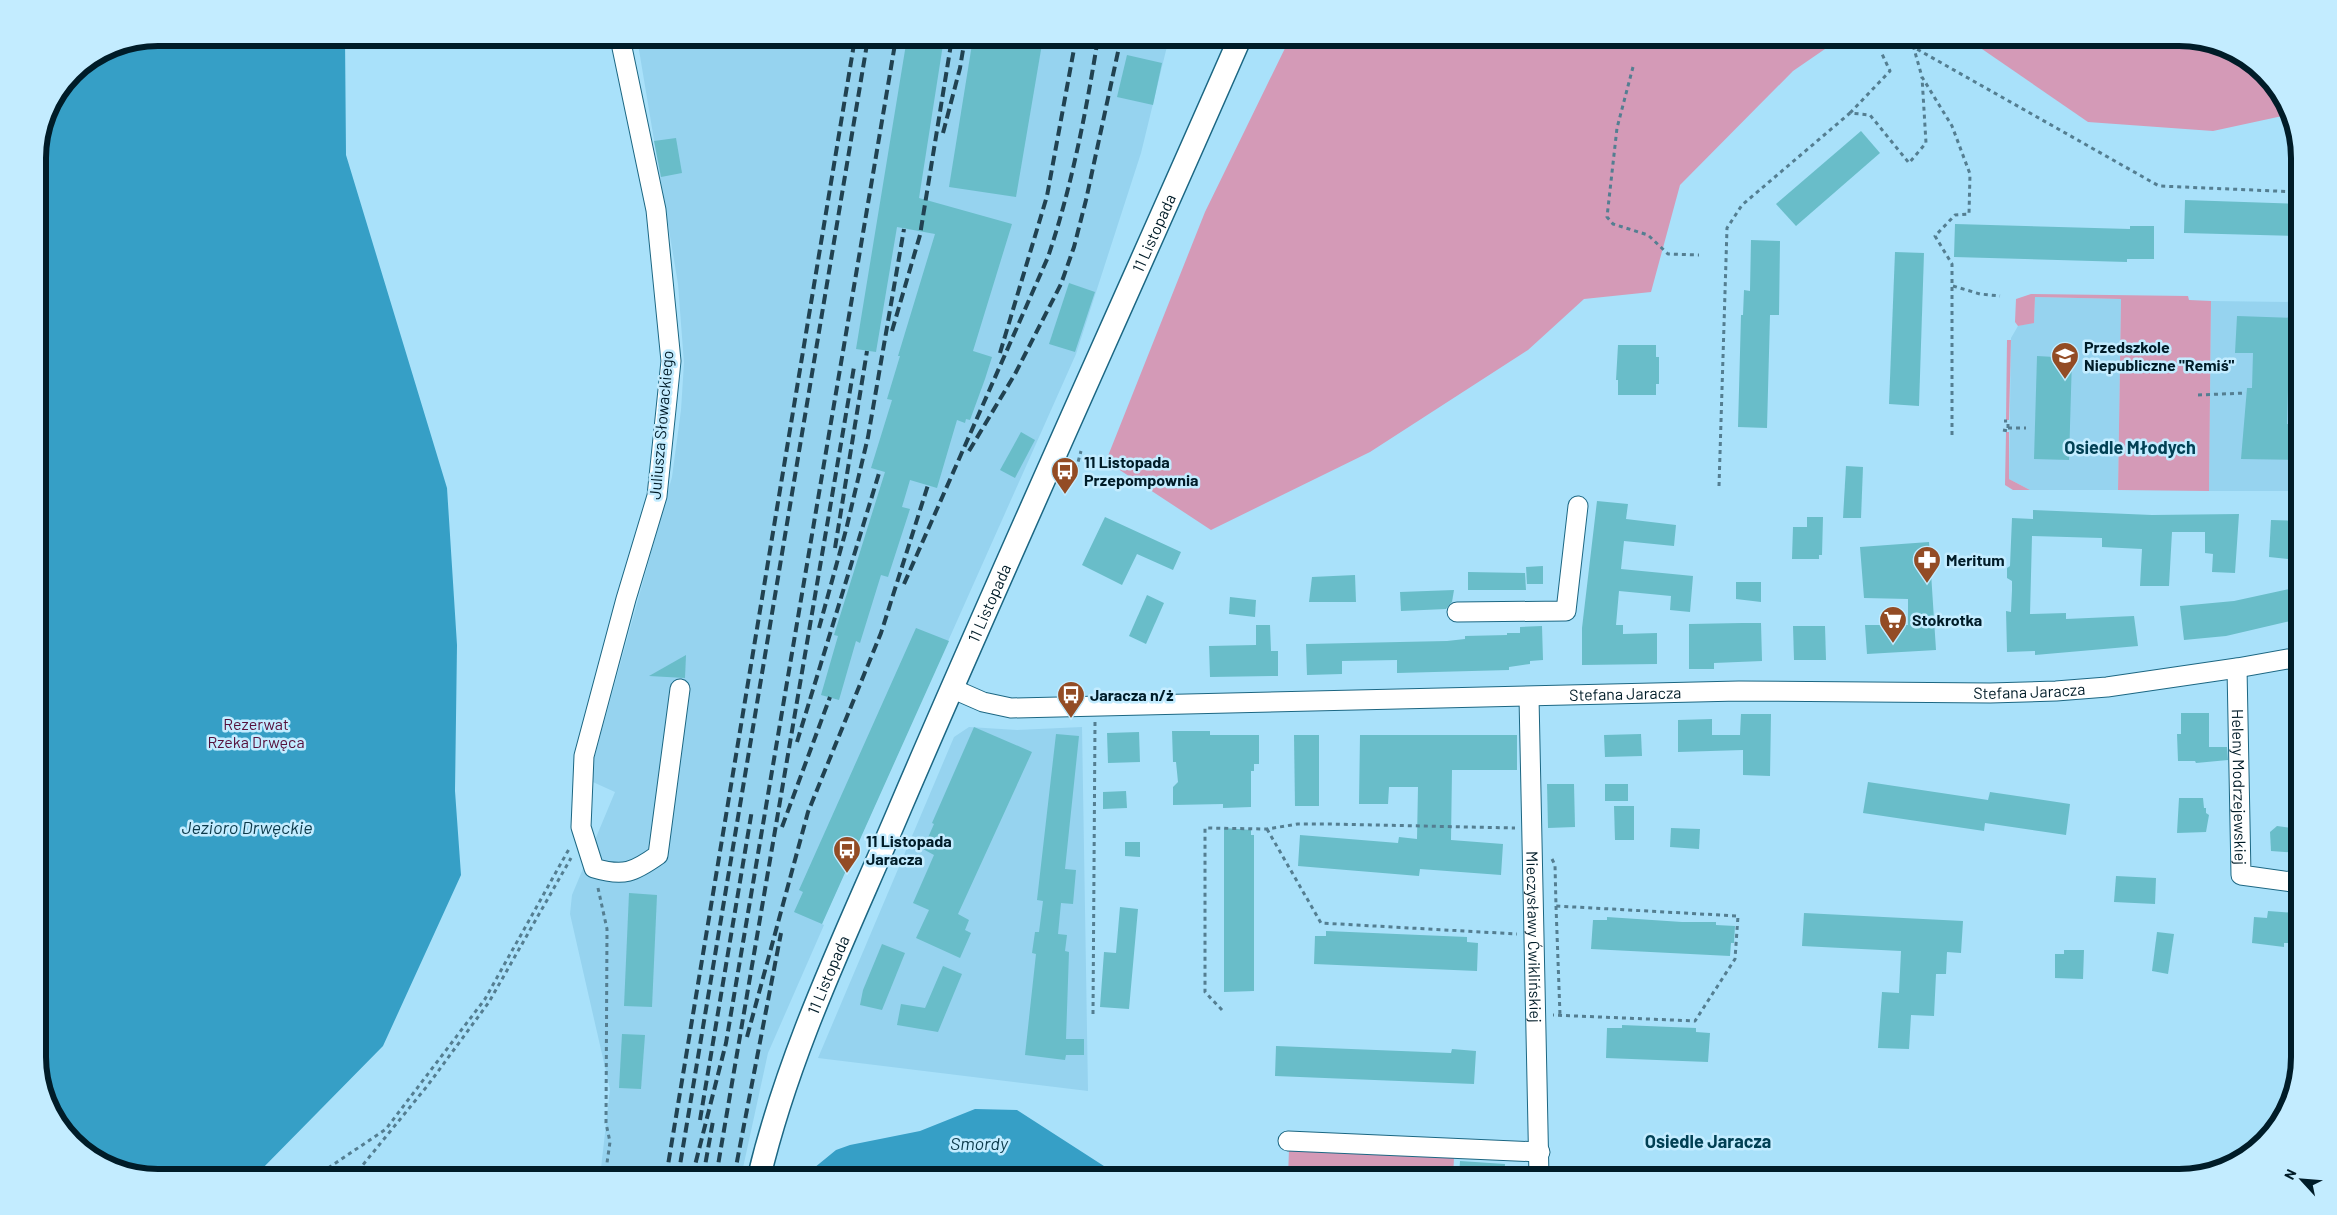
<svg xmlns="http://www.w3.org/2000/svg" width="2337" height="1215" font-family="Barlow,sans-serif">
<rect width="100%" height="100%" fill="#a9e1fa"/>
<!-- built -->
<g fill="#96d3ef">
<polygon points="637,38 1169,38 1141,153 1076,354 822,924 824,925 768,1053 741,1177 600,1177 610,1089 570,914 572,895 615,792 584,778 593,762 672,477 681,410 684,363 678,284"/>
<polygon points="2035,297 2121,299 2118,490 2030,490 2009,479 2011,338 2018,326 2034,322"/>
<polygon points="2211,301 2299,302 2299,491 2209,491"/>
<polygon points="969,727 1017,730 1082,727 1088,1091 818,1058 954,737"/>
</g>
<!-- green -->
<g fill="#d49ab7">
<polygon points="1290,38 1841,38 1793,71 1680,185 1651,292 1584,299 1528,350 1370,452 1211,530 1106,461 1205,212"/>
<polygon points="1966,38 2178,38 2232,50 2279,92 2287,115 2213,131 2088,122"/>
<polygon points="2031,294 2188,296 2189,300 2211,301 2209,491 2118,490 2121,299 2035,297 2034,323 2018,326 2015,322 2016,299"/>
<polygon points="2007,340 2011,340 2009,420 2006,420"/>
<polygon points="2006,432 2009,432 2009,479 2030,490 2013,490 2005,485"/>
<polygon points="1289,1150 1454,1158 1453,1177 1288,1177"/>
</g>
<!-- water -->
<g fill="#369fc6">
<polygon points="159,38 345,38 346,155 447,488 457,645 455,791 461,875 383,1046 254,1177 159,1177 105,1165 58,1124 38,1065 38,151 47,112 73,73 112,47"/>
<polygon points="975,1109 1017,1110 1121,1177 803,1177 836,1150 850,1145 920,1131"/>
</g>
<!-- building -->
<g fill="#69bdc9">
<polygon points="907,38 944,38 919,198 1012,224 973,351 992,357 985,379 970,420 966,419 965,423 957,420 937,488 910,480 902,507 910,509 888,577 881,575 860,643 856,641 839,700 821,695 838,636 834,635 885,472 871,468 892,400 887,399 900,356 898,356 935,234 897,227 876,352 856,349"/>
<polygon points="973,38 1043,38 1016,197 949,187"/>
<polygon points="1127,55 1162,63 1153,105 1117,97"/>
<polygon points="1861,131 1880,153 1796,226 1776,204"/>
<polygon points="676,138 682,173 661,177 654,141"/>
<polygon points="2185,200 2299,204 2299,236 2184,233"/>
<polygon points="1955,224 2130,229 2130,226 2154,226 2154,259 2127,259 2127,262 1954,257"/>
<polygon points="1751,240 1780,241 1779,315 1770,315 1767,428 1738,427 1741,315 1743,315 1744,290 1750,291"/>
<polygon points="1895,252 1924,253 1919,406 1889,404"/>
<polygon points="1069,283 1095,292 1075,352 1049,344"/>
<polygon points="2237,316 2299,318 2299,355 2289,355 2287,424 2299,424 2299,460 2241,459 2247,388 2252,388 2253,353 2235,353"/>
<polygon points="1618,345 1656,345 1656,357 1659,357 1659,384 1656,384 1656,395 1618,395 1618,380 1616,380"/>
<polygon points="2037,356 2072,358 2069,460 2034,459"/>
<polygon points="1021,432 1035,440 1015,478 1000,470"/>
<polygon points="1846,466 1863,467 1861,518 1843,518"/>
<polygon points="1597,501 1628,504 1626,519 1676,525 1674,546 1624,541 1621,569 1693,576 1690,612 1670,610 1671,596 1619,591 1616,625 1623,625 1623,634 1657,633 1657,664 1582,665 1582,628"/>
<polygon points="2033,510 2152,515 2239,514 2235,573 2212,572 2213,554 2205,553 2205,532 2172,532 2169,586 2140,586 2142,549 2102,547 2102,538 2032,536 2030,614 2066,613 2066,619 2134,616 2138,646 2035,655 2035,651 2007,652 2006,611 2011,612 2012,590 2012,581 2007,578 2007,568 2010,566 2012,518 2033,519"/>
<polygon points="1105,517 1181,552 1173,570 1137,554 1122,585 1082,565"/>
<polygon points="1807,517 1823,517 1822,555 1819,555 1819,559 1792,559 1793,527 1807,527"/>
<polygon points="2271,520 2299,521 2298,560 2269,557"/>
<polygon points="1929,542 1936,650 1867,654 1865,625 1908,625 1908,599 1864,598 1860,547"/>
<polygon points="1543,566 1543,584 1527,584 1526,567"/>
<polygon points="1468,572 1525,573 1526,590 1468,590"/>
<polygon points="1355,575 1356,602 1309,602 1312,577"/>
<polygon points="1736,582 1761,582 1761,602 1736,599"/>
<polygon points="2299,587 2299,619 2226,636 2184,640 2180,606 2234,601"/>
<polygon points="1454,590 1452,602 1446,609 1401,611 1400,592"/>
<polygon points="1147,595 1164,603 1146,644 1129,636"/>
<polygon points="1230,597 1256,600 1255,617 1229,614"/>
<polygon points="1742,623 1761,623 1762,661 1714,663 1714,669 1689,669 1689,624"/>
<polygon points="1256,625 1270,625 1271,651 1278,651 1278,676 1210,677 1209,646 1256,645"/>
<polygon points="1542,626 1543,660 1530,661 1530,664 1509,667 1509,670 1397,673 1397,660 1342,661 1342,674 1307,675 1306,644 1447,641 1465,639 1465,636 1507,635 1507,633 1520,633 1520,627"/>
<polygon points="1793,626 1825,626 1826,660 1794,660"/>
<polygon points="916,628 949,641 822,924 794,912 803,892 799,890"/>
<polygon points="686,655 685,678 649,676"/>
<polygon points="2181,713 2209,713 2209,747 2227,747 2228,760 2196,763 2195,761 2178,761 2177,734 2181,734"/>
<polygon points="1741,714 1771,714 1770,776 1743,775 1743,750 1678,752 1678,720 1712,719 1712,735 1740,735"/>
<polygon points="974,727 1032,752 958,914 969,920 965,930 971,933 960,958 916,938 929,910 913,903 934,855 923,849 934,824 932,823"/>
<polygon points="1172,731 1210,731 1210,735 1259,735 1259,764 1254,764 1254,771 1251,771 1251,807 1223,808 1223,804 1173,805 1173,787 1178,782 1176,762 1173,762"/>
<polygon points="1139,732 1140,762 1108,763 1107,733"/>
<polygon points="1056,734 1079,736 1065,869 1076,870 1073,904 1061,903 1058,934 1067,935 1065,951 1069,952 1066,1039 1084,1039 1084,1055 1066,1055 1065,1060 1025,1055 1036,954 1032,953 1035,932 1039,932 1043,901 1037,900"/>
<polygon points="1641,734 1642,756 1605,757 1604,735"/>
<polygon points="1294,735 1319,735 1319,806 1295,806"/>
<polygon points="1360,735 1517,735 1517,770 1452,770 1451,840 1503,844 1501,875 1420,869 1419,876 1298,866 1300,835 1398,843 1399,837 1417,839 1418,787 1389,787 1388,804 1359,804"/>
<polygon points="1868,782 1988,800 1990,792 2070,804 2066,835 1985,823 1984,831 1863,813"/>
<polygon points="1547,784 1574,784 1575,827 1548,828"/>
<rect x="1605" y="784" width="23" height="17"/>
<polygon points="1126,791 1127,808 1103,809 1103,792"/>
<polygon points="2179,798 2203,798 2204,808 2206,808 2206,813 2209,815 2206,832 2177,833"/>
<polygon points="1614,806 1634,806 1634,840 1615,840"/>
<polygon points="2277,826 2299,829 2299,853 2271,851 2270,832"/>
<polygon points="1224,828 1251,830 1251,835 1254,835 1254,991 1224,992"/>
<polygon points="1671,828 1700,829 1699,849 1670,847"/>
<polygon points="1125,842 1140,842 1140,857 1125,856"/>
<polygon points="2116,876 2156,878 2155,904 2114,902"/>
<polygon points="629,893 657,895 652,1007 624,1006"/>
<polygon points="1120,907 1138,909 1129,1009 1100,1007 1104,952 1116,953"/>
<polygon points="2268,911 2295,913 2291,943 2284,943 2284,947 2252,943 2254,917 2267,918"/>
<polygon points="1804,913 1963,921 1961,953 1947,952 1946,974 1936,974 1934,1016 1911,1015 1909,1049 1878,1048 1882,992 1899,993 1901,951 1802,946"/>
<polygon points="1607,917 1682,922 1716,922 1716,925 1735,926 1734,943 1731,943 1730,956 1591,949 1593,920 1607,920"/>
<polygon points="1326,931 1467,937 1467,942 1478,943 1477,971 1314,964 1315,936 1326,936"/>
<polygon points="2157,932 2174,934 2168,974 2152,971"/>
<polygon points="882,944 905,953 882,1010 860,1005 863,990"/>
<polygon points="2064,950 2084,950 2083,979 2055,978 2055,954 2064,954"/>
<polygon points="943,966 962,974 938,1032 897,1025 901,1004 925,1008"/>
<polygon points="1622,1025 1696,1028 1696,1032 1710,1033 1708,1062 1606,1058 1607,1028 1622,1028"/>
<polygon points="622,1034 645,1035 641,1089 619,1088"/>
<polygon points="1276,1046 1451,1053 1452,1049 1476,1051 1474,1084 1275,1076"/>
<polygon points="1460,1161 1505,1164 1504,1178 1459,1176"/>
</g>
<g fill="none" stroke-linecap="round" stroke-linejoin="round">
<defs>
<g id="minor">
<path d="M620 38 656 210 671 361 657 496 626 599 584 756 581 827 594 868C624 877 634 872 658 855L680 689"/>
<polyline points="1457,612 1566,611 1578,506"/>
<path id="s1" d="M2237 668 2241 875 2299 883"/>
<path id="s2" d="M951 688 983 702 1011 708 1739 691 1990 693 2056 691 2107 687 2237 668 2299 657"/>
<path id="s3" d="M1529 697 1539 1177"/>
<polyline points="1288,1141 1540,1152"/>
</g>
<g id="major">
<path id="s4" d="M759 1177C790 1047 849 929 901 806 1011 549 1128 294 1240 38"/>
</g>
</defs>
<!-- minor casing -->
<use href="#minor" stroke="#1c6783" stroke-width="21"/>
<!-- major casing -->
<use href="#major" stroke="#1c6783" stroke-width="25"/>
<!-- path -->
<g stroke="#547e91" stroke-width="3" stroke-dasharray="4 4" stroke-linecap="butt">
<polyline points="1911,38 1922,77 1952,126 1970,174 1969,214 1955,215 1935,236 1952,264 1952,435"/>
<polyline points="1924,38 1915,48 2159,186 2299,192"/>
<polyline points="1260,48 1264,38"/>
<polyline points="1633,67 1617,128 1607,217 1613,224 1648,235 1668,254 1699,255"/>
<polyline points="1850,113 1890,71 1882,54"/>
<polyline points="1953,286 1980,294 2000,296"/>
<polyline points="2198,395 2246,393"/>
<polyline points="2008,428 2026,428"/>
<polyline points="2003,430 2008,431 2008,421 2004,421"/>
<polyline points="1074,477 1081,451"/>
<polyline points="1719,486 1727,228 1742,205 1850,113 1870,115 1909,163 1926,143 1922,77"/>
<polyline points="1267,829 1321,923 1517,934"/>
<polyline points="1552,859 1555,865 1556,906 1738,916 1735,959 1695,1021 1553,1015"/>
<polyline points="598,888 607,929 606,1123 610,1142 605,1177"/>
<polyline points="1556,906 1560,1015"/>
<polyline points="1222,1010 1205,992 1205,828 1267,829 1298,824 1329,824 1515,828"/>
<polyline points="1093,1014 1095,722"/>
<polyline points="315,1177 386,1129 485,999 569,849"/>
<polyline points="353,1177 428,1085 489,1002 571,858"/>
</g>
<!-- minor -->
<use href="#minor" stroke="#fff" stroke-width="19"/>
<!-- major -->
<use href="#major" stroke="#fff" stroke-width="22"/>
<!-- rail -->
<g stroke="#214251" stroke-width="4" stroke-dasharray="10 5" stroke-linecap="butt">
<polyline points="943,133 960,68 965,38"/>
<polyline points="892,331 920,235 952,38"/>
<polyline points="1000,353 1047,196 1076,38"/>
<polyline points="969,451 1015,374 1061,284 1074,247 1086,200 1121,38"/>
<polyline points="835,548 867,351"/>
<path d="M904 584 1048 257C1072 186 1086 112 1098 38"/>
<polyline points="819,628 846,530 868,437 904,229"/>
<polyline points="797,742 880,470"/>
<polyline points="782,827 830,697"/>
<polyline points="747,1037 808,812 881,633 928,485"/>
<polyline points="700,1120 752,810"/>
<polyline points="666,1177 855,38"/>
<polyline points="678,1177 868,38"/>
<polyline points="692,1177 726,1043 896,38"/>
<polyline points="703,1177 713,1121"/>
<polyline points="716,1177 854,367"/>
<polyline points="734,1177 781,933"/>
</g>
</g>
<!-- icons -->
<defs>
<symbol id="school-pin" viewBox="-11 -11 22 30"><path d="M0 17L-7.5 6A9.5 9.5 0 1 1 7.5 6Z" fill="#934c25" stroke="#c3ecff"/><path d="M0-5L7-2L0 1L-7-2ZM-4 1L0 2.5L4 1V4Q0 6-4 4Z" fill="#fff"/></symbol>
<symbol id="bus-pin" viewBox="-11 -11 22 30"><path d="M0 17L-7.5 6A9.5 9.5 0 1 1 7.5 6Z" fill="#934c25" stroke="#c3ecff"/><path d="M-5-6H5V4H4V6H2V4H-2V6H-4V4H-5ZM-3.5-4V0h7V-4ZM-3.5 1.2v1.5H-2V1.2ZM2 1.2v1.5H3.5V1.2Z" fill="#fff"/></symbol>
<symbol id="pharmacy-pin" viewBox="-11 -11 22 30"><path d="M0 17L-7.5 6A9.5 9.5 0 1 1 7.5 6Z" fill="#934c25" stroke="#c3ecff"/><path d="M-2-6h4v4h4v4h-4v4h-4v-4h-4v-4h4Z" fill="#fff"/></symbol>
<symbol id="supermarket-pin" viewBox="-11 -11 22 30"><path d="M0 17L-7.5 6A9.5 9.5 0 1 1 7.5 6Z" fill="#934c25" stroke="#c3ecff"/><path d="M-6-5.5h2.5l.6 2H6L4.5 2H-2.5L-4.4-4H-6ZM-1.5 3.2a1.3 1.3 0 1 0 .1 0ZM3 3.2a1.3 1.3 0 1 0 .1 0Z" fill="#fff"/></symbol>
</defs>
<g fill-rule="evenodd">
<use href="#school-pin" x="2049" y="340" width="32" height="43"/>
<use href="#bus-pin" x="1049" y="455" width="32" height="43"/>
<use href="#pharmacy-pin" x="1911" y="544" width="32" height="43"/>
<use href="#supermarket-pin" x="1877" y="604" width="32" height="43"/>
<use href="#bus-pin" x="1055" y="679" width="32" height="43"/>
<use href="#bus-pin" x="831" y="834" width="32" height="43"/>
</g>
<g text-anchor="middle" stroke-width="5" stroke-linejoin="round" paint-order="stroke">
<!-- street labels -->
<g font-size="16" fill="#001c28" stroke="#c3ecff">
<text dy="6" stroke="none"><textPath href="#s4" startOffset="1024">11 Listopada</textPath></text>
<text transform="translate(661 425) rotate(-85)" y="6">Juliusza Słowackiego</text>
<text dy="6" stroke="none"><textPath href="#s4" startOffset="619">11 Listopada</textPath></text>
<text dy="6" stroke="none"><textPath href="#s2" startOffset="1082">Stefana Jaracza</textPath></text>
<text dy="6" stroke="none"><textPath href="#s2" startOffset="678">Stefana Jaracza</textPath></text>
<text dy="6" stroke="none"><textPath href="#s1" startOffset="119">Heleny Modrzejewskiej</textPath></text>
<text dy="6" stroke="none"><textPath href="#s3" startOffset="240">Mieczysławy Ćwiklińskiej</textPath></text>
<text dy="6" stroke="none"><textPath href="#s4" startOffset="214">11 Listopada</textPath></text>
</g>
<!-- poi labels -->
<g font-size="16" font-weight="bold" fill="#001c28" stroke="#c3ecff" text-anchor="start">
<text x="2084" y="353">Przedszkole<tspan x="2084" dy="18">Niepubliczne "Remiś"</tspan></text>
<text x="1084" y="468">11 Listopada<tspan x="1084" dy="18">Przepompownia</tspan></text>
<text x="1946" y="566">Meritum</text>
<text x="1912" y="626">Stokrotka</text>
<text x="1090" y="701">Jaracza n/ż</text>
<text x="866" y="847">11 Listopada<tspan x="866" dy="18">Jaracza</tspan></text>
</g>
<!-- park labels -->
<g font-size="16" fill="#560f3b" stroke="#c3ecff">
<text x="256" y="730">Rezerwat<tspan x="256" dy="18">Rzeka Drwęca</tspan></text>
</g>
<!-- neighbourhood labels -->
<g font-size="18" font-weight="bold" fill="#014054" stroke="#c3ecff">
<text x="2130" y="454">Osiedle Młodych</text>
<text x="1708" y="1148">Osiedle Jaracza</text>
</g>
<!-- water labels -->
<g font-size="18" font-style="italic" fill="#0b394a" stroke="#c3ecff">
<text x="247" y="834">Jezioro Drwęckie</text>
<text x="979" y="1150">Smordy</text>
</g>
</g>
<!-- crop -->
<path d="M0 0H2337V1215H0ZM158 46H2179A112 112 0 0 1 2291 158V1057A112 112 0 0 1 2179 1169H158A112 112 0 0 1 46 1057V158A112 112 0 0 1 158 46Z" fill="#c3ecff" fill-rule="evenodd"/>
<path fill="none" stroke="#001c28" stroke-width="6" d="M158 46H2179A112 112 0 0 1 2291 158V1057A112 112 0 0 1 2179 1169H158A112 112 0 0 1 46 1057V158A112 112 0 0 1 158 46Z"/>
<!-- north arrow -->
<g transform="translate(2302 1180) rotate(296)" stroke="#c3ecff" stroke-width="4" paint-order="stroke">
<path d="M0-4L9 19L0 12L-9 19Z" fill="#001c28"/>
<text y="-8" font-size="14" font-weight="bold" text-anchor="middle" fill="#001c28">N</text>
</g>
</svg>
